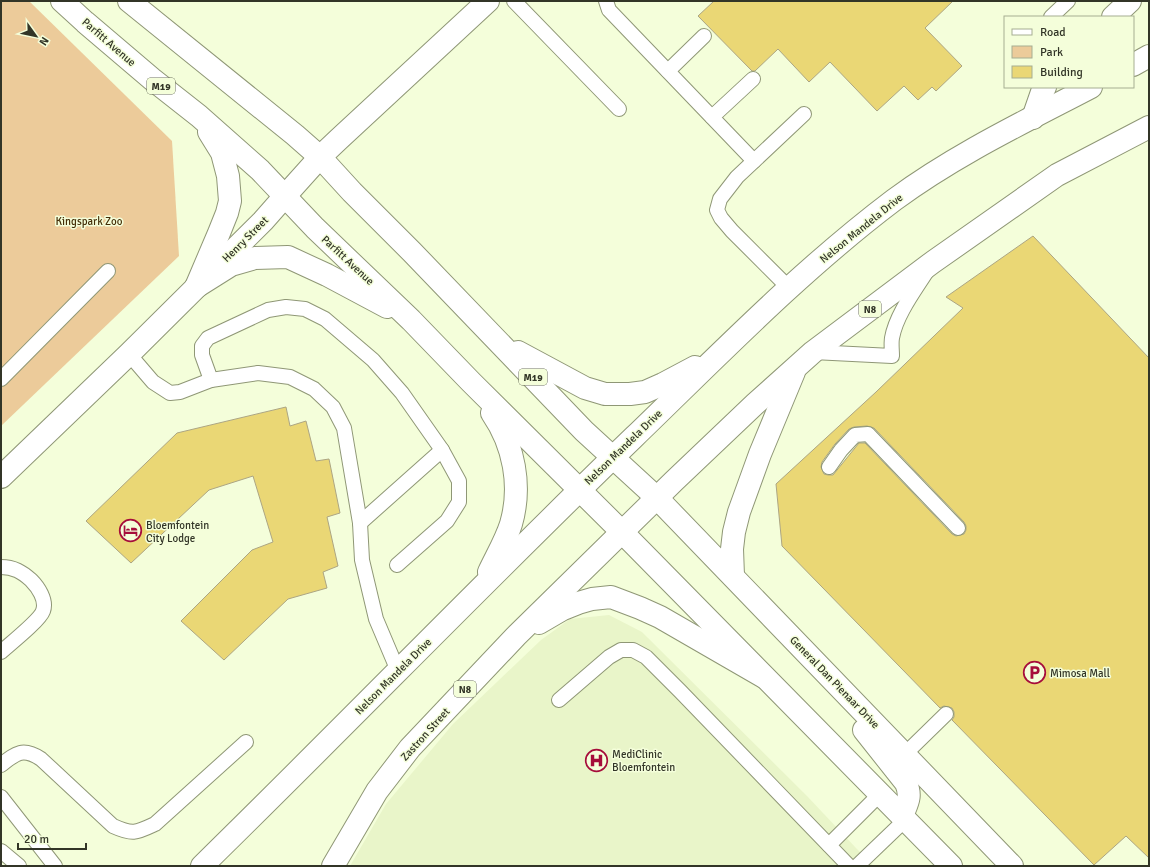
<svg xmlns="http://www.w3.org/2000/svg" width="1150" height="867" font-family="Signika,sans-serif">
<rect width="100%" height="100%" fill="#f4feda"/>
<!-- built -->
<polygon fill="#e9f5c9" points="609,615 642,632 807,796 873,866 350,866 386,804 453,724 541,640 570,619"/>
<!-- green -->
<polygon fill="#eccb9a" points="1,1 29,1 172,141 179,256 1,426"/>
<!-- building -->
<g fill="#ead775" stroke="#aca583" fill-rule="evenodd">
<polygon points="714,1 953,1 925,28 962,66 936,91 932,87 918,100 904,86 877,111 830,62 809,82 778,49 755,71 752,71 698,16"/>
<path d="M1033 236 1149 358V858L1126 836 1094 865 952 720 954 717V712L952 708 944 706 940 708 782 546 776 484 876 392 963 308 946 297ZM867 426 874 428 964 522 966 526V530L964 534 956 536 952 534 865 443H859L833 475H828L824 474 821 467 822 462 835 444 849 429 854 427Z"/>
<polygon points="286,407 290,426 306,421 316,461 329,459 340,513 327,517 338,566 323,572 327,588 288,599 224,660 181,621 252,550 273,542 253,476 209,490 131,563 86,521 177,433"/>
</g>
<g fill="none" stroke-linecap="round" stroke-linejoin="round">
<defs>
<g id="lane">
<polyline points="514,1 619,109"/>
<polyline points="606,1 609,10 754,161"/>
<polyline points="1051,17 1068,1"/>
<polyline points="668,71 704,36"/>
<polyline points="712,117 753,79"/>
<polyline points="789,288 732,231 721,218 717,210 720,199 737,177 804,114"/>
<path d="M813 352 892 356C892 350 891 344 892 338 896 315 915 290 927 271"/>
<polyline points="129,354 153,382 170,393 180,392 211,380 258,373 290,377 314,389 333,407 344,428 360,523 362,560 376,619 398,671"/>
<polyline points="1,379 108,271"/>
<polyline points="211,380 202,355 202,346 208,338 268,310 286,307 305,309 325,319 373,360 402,393 442,450 360,523"/>
<polyline points="829,467 841,450 855,435 868,434 958,528"/>
<polyline points="397,565 447,521 459,502 459,481 442,450"/>
<path d="M1 567C14 567 22 572 31 580 38 587 47 600 43 611 40 620 10 644 1 652"/>
<polyline points="559,700 609,657 621,650 633,650 646,657 680,691 849,866"/>
<polyline points="905,754 946,714"/>
<path d="M1 765C16 753 23 747 41 759L113 826C133 835 136 833 155 824L246 742"/>
<polyline points="1,797 55,866"/>
<polyline points="829,845 880,794"/>
<polyline points="1,851 19,866"/>
<polyline points="857,866 905,820"/>
</g>
<polyline id="street" points="285,196 320,157 339,139 488,1"/>
<g id="secondary">
<polyline points="1,477 129,354 263,221 285,196"/>
<polyline points="657,498 1012,866"/>
<polyline points="622,532 951,866"/>
<path d="M864 730 906 783C912 797 907 803 902 816"/>
</g>
<g id="highway">
<polyline points="62,1 85,22 152,79 199,116 260,170 315,228 411,320 471,382 622,532"/>
<polyline points="129,1 295,135 320,157 352,192 412,252 584,431 657,498"/>
<polyline points="1113,17 1130,1"/>
<polyline points="1133,65 1149,56"/>
<polyline points="1033,118 1042,92 1045,87"/>
<polyline points="196,287 231,265 255,258 288,257 327,275 387,307"/>
<polyline points="196,287 219,233 227,213 230,201 228,176 222,153 209,132"/>
<polyline points="518,352 585,388 605,394 630,394 645,392 663,384 695,367"/>
<path d="M489 572C496 557 506 540 511 524 522 486 514 445 492 413"/>
<polyline points="733,576 732,549 734,532 739,512 760,454 794,372"/>
<polyline points="539,623 563,609 578,603 592,599 611,597 640,608 660,617 764,677"/>
<path d="M202 866C347 724 488 578 634 437 718 356 800 271 894 200 955 155 1024 122 1091 87"/>
<polyline points="333,866 377,791 410,748 516,636 674,481 755,404 813,352 933,262 1057,175 1149,127"/>
</g>
</defs>
<!-- lane casing -->
<use href="#lane" stroke="#8f9776" stroke-width="16"/>
<!-- street casing -->
<use href="#street" stroke="#8f9776" stroke-width="24"/>
<!-- secondary casing -->
<use href="#secondary" stroke="#8f9776" stroke-width="24"/>
<!-- highway casing -->
<use href="#highway" stroke="#8f9776" stroke-width="24"/>
<!-- lane -->
<use href="#lane" stroke="#fff" stroke-width="14"/>
<!-- street -->
<use href="#street" stroke="#fff" stroke-width="22"/>
<!-- secondary -->
<use href="#secondary" stroke="#fff" stroke-width="22"/>
<!-- highway -->
<use href="#highway" stroke="#fff" stroke-width="22"/>
</g>
<!-- icons -->
<defs>
<symbol id="hotel-ring" viewBox="-11 -11 22 22"><circle r="9.5" fill="#f4feda" stroke="#a60d3b" stroke-width="1.5"/><path d="M-6-4.5h1.5V1H6V5H4.5V3h-9V5H-6ZM-4 0a1.8 1.8 0 1 1 3.6 0ZM.5 0V-2.5h3Q6-2.5 6 0Z" fill="#a60d3b"/></symbol>
<symbol id="parking-ring" viewBox="-11 -11 22 22"><circle r="9.5" fill="#f4feda" stroke="#a60d3b" stroke-width="1.5"/><path d="M-3.5-5.5H1a3.5 3.5 0 0 1 0 7H-1V5.5H-3.5ZM-1-3.4V-.6H.8a1.4 1.4 0 0 0 0-2.8Z" fill="#a60d3b"/></symbol>
<symbol id="hospital-ring" viewBox="-11 -11 22 22"><circle r="9.5" fill="#f4feda" stroke="#a60d3b" stroke-width="1.5"/><path d="M-5-5h3v3.5h4V-5h3V5h-3V1.5h-4V5h-3Z" fill="#a60d3b"/></symbol>
</defs>
<g fill-rule="evenodd">
<use href="#hotel-ring" x="118" y="518" width="25" height="25"/>
<use href="#parking-ring" x="1022" y="660" width="25" height="25"/>
<use href="#hospital-ring" x="584" y="748" width="25" height="25"/>
</g>
<g text-anchor="middle" stroke-width="3" stroke-linejoin="round" paint-order="stroke">
<!-- shield labels -->
<g fill="#f4feda" stroke="#6c715d" stroke-width="1">
<rect x="147" y="78" width="28" height="16" rx="3"/>
<rect x="859" y="301" width="22" height="16" rx="3"/>
<rect x="519" y="369" width="28" height="16" rx="3"/>
<rect x="454" y="681" width="22" height="16" rx="3"/>
</g>
<g font-size="10" font-weight="bold" fill="#323527">
<text x="161" y="90">M19</text>
<text x="870" y="313">N8</text>
<text x="533" y="381">M19</text>
<text x="465" y="693">N8</text>
</g>
<!-- street labels -->
<g font-size="11" fill="#323527" stroke="#f4feda">
<text transform="translate(109 42) rotate(41)" y="4">Parfitt Avenue</text>
<text transform="translate(861 228) rotate(-39)" y="4">Nelson Mandela Drive</text>
<text transform="translate(245 239) rotate(-45)" y="4">Henry Street</text>
<text transform="translate(348 260) rotate(43)" y="4">Parfitt Avenue</text>
<text transform="translate(623 447) rotate(-44)" y="4">Nelson Mandela Drive</text>
<text transform="translate(393 676) rotate(-45)" y="4">Nelson Mandela Drive</text>
<text transform="translate(835 682) rotate(46)" y="4">General Dan Pienaar Drive</text>
<text transform="translate(425 734) rotate(-48)" y="4">Zastron Street</text>
</g>
<!-- park labels -->
<g font-size="11" fill="#432d06" stroke="#f4feda">
<text x="89" y="225">Kingspark Zoo</text>
</g>
<!-- poi labels -->
<g font-size="11" fill="#323527" stroke="#f4feda" text-anchor="start">
<text x="146" y="529">Bloemfontein<tspan x="146" dy="13">City Lodge</tspan></text>
<text x="1050" y="677">Mimosa Mall</text>
<text x="612" y="758">MediClinic<tspan x="612" dy="13">Bloemfontein</tspan></text>
</g>
</g>
<!-- border -->
<rect width="1150" height="867" fill="none" stroke="#323527" stroke-width="4"/>
<!-- legend -->
<rect x="1004" y="16" width="130" height="72" fill="#f4feda" stroke="#a6ae92"/>
<rect x="1012" y="29" width="20" height="6" fill="#ffffff" stroke="#a6ae92"/>
<text x="1040" y="36" font-size="12" fill="#323527">Road</text>
<rect x="1012" y="46" width="20" height="12" fill="#eccb9a" stroke="#a6ae92"/>
<text x="1040" y="56" font-size="12" fill="#323527">Park</text>
<rect x="1012" y="66" width="20" height="12" fill="#ead775" stroke="#a6ae92"/>
<text x="1040" y="76" font-size="12" fill="#323527">Building</text>
<!-- north arrow -->
<g transform="translate(36 36) rotate(123)" stroke="#f4feda" stroke-width="3" paint-order="stroke">
<path d="M0-3L7 15L0 10L-7 15Z" fill="#323527"/>
<text y="-6" font-size="11" font-weight="bold" text-anchor="middle" fill="#323527">N</text>
</g>
<!-- scale -->
<path d="M18 843v6h68v-6" fill="none" stroke="#323527" stroke-width="2"/>
<text x="24" y="843" font-size="12" fill="#323527" stroke="#f4feda" stroke-width="3" paint-order="stroke">20 m</text>
</svg>
